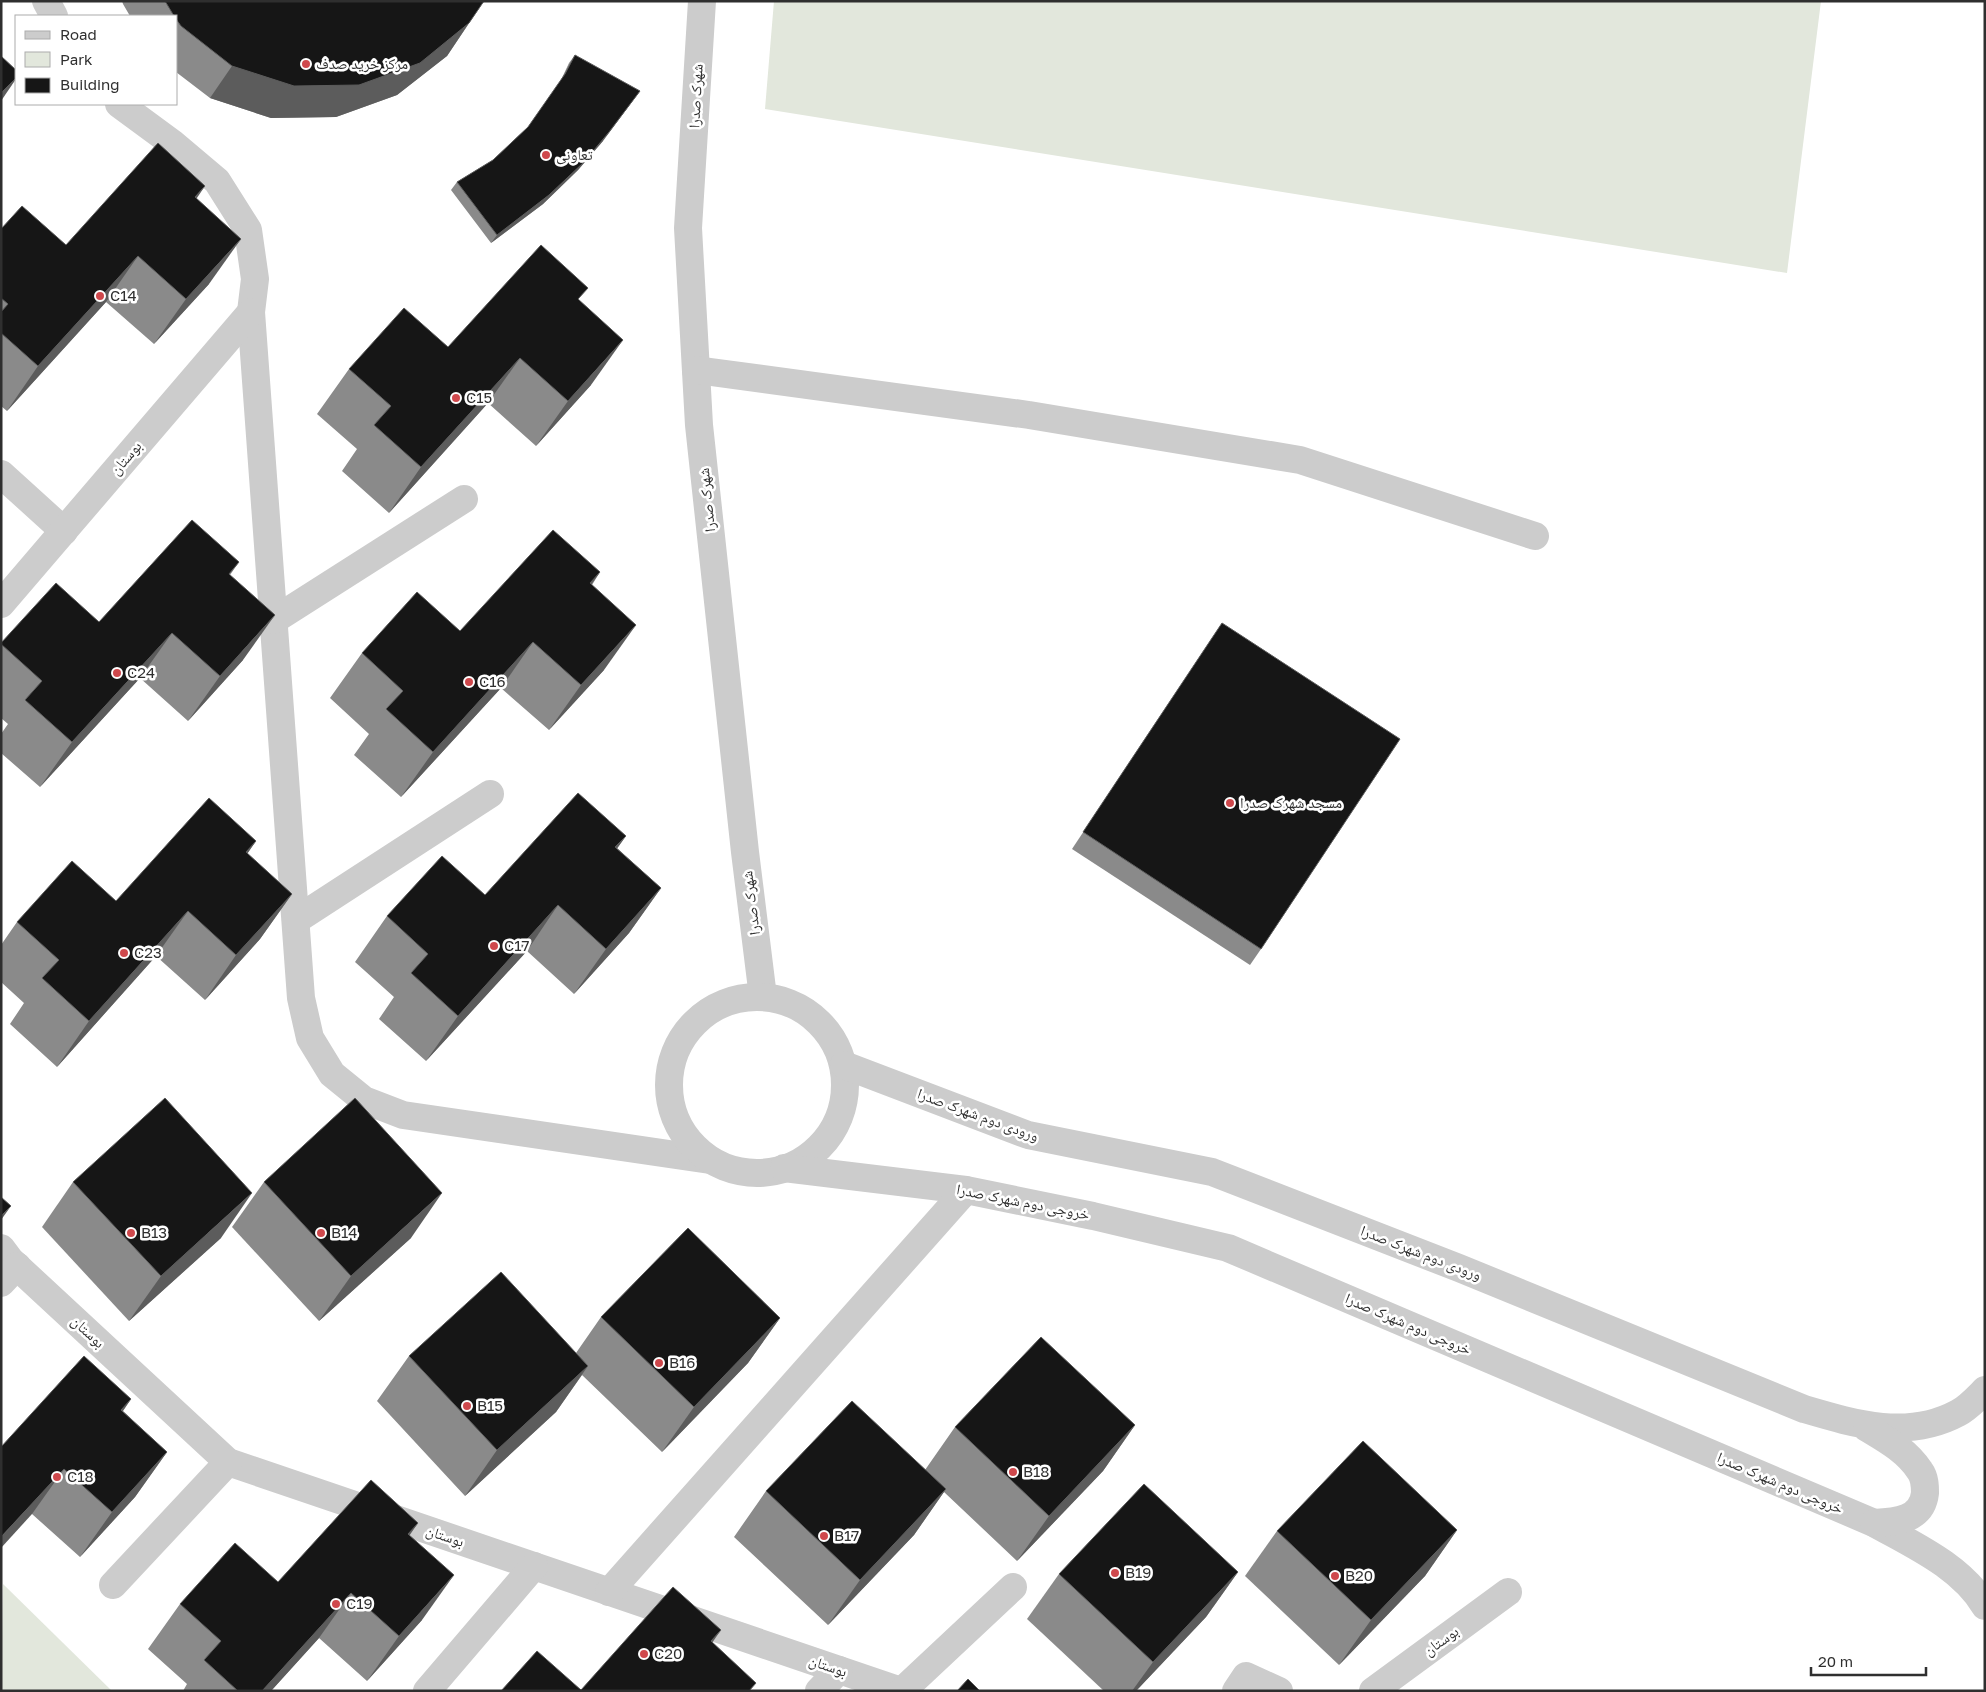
<svg xmlns="http://www.w3.org/2000/svg" width="1986" height="1692" font-family="'Golos Text','Noto Naskh Arabic',sans-serif">
<rect width="100%" height="100%" fill="#fff"/>
<!-- green -->
<g fill="#e2e7dc">
<polygon points="774,1 1821,1 1787,273 765,109"/>
<polygon points="3,1584 112,1691 1,1691"/>
</g>
<g fill="none" stroke-linecap="round" stroke-linejoin="round">
<!-- minor -->
<g stroke="#ccc" stroke-width="28">
<polyline points="46,1 54,16"/>
<polyline points="702,1 688,228 699,425 745,852 763,997"/>
<polyline points="119,104 172,143 217,181 248,230 255,279 251,312 301,998 310,1038 332,1074 364,1100 403,1115 710,1160"/>
<polyline points="696,370 1029,415 1300,460 1535,536"/>
<polyline points="1,474 64,531"/>
<polyline points="1,604 251,312"/>
<polyline points="274,620 464,499"/>
<polyline points="296,920 490,794"/>
<circle cx="757" cy="1085" r="88"/>
<path d="M844 1065 1028 1135 1212 1172 1459 1268 1804 1409C1855 1424 1908 1440 1958 1413 1968 1408 1977 1398 1985 1390"/>
<path d="M784 1168 966 1190 1093 1216 1228 1248 1874 1523C1913 1545 1961 1566 1985 1606"/>
<polyline points="1,1248 10,1260 228,1462 901,1691"/>
<polyline points="1,1283 17,1266"/>
<path d="M1867 1428C1887 1440 1907 1451 1920 1471 1925 1478 1925 1486 1925 1493 1922 1520 1896 1522 1874 1523"/>
<polyline points="113,1585 228,1462"/>
<polyline points="609,1592 966,1190"/>
<polyline points="427,1691 534,1566"/>
<polyline points="819,1691 839,1670"/>
<polyline points="902,1691 1013,1587"/>
<polyline points="1236,1691 1246,1676 1279,1691"/>
<polyline points="1373,1691 1508,1592"/>
</g>
</g>
<!-- wall -->
<g fill="#8a8a8a">
<polygon points="122,1 484,1 447,56 397,95 336,117 271,118 210,98 176,72 176,16 130,16 123,4"/>
<polygon points="575,55 603,141 578,170 543,204 491,243 451,190 457,182 493,160 528,127 560,82 569,63"/>
<polygon points="197,199 209,284 154,344 106,302 7,411 1,406 1,229 66,245"/>
<polygon points="579,300 591,385 536,446 488,403 389,513 342,471 357,449 317,414 349,369 448,347"/>
<polygon points="239,562 230,575 243,660 188,721 140,678 40,787 1,753 1,734 8,724 1,718 1,643 99,622"/>
<polygon points="600,572 592,585 604,670 549,730 501,688 401,797 354,755 369,734 330,698 362,653 460,631"/>
<polygon points="1222,623 1261,949 1250,965 1072,849"/>
<polygon points="626,836 617,848 661,888 629,933 574,994 527,951 426,1061 379,1019 394,997 355,962 387,916 485,895"/>
<polygon points="256,841 247,854 292,894 260,939 205,1000 156,956 57,1067 10,1024 24,1003 1,982 1,945 17,922 116,901"/>
<polygon points="73,1182 221,1238 129,1321 42,1227"/>
<polygon points="264,1182 411,1238 319,1321 232,1227"/>
<polygon points="601,1317 780,1318 748,1363 662,1452 582,1375 556,1412 465,1496 377,1401 409,1356 576,1353"/>
<polygon points="131,1399 123,1411 167,1452 135,1497 80,1557 32,1514 1,1447"/>
<polygon points="1135,1425 1103,1471 1017,1561 944,1492 914,1535 828,1625 734,1537 766,1491 925,1470 955,1427"/>
<polygon points="418,1523 409,1535 422,1620 367,1681 319,1638 271,1691 183,1691 187,1684 148,1649 180,1604 278,1582"/>
<polygon points="1457,1530 1425,1576 1339,1665 1245,1576 1277,1531"/>
<polygon points="1238,1572 1206,1617 1136,1691 1104,1691 1027,1619 1059,1574"/>
</g>
<!-- shaded-wall -->
<g fill="#5c5c5c">
<polygon points="469,23 447,56 397,95 336,117 271,118 210,98 232,66"/>
<polygon points="16,78 16,79 1,101 1,93"/>
<polygon points="640,91 603,141 578,170 543,204 491,243 497,235"/>
<polygon points="205,186 174,232 195,197"/>
<polygon points="241,239 209,284 154,344 186,299"/>
<polygon points="138,256 106,302 7,411 38,366"/>
<polygon points="623,340 591,385 536,446 568,401"/>
<polygon points="520,358 488,403 389,513 421,467"/>
<polygon points="600,572 568,618 590,583"/>
<polygon points="275,615 243,660 188,721 220,676"/>
<polygon points="636,625 604,670 549,730 581,685"/>
<polygon points="172,633 140,678 40,787 72,742"/>
<polygon points="533,642 501,688 401,797 433,752"/>
<polygon points="626,836 594,881 615,847"/>
<polygon points="256,841 224,887 246,852"/>
<polygon points="661,888 629,933 574,994 606,949"/>
<polygon points="292,894 260,939 205,1000 236,955"/>
<polygon points="558,905 527,951 426,1061 458,1016"/>
<polygon points="188,911 156,956 57,1067 89,1021"/>
<polygon points="252,1193 221,1238 129,1321 161,1276"/>
<polygon points="442,1193 411,1238 319,1321 351,1276"/>
<polygon points="11,1206 1,1220 1,1216"/>
<polygon points="780,1318 748,1363 662,1452 694,1407"/>
<polygon points="588,1366 556,1412 465,1496 497,1450"/>
<polygon points="131,1399 100,1444 121,1410"/>
<polygon points="1135,1425 1103,1471 1017,1561 1049,1516"/>
<polygon points="167,1452 135,1497 80,1557 112,1512"/>
<polygon points="64,1469 32,1514 1,1548 1,1537"/>
<polygon points="946,1489 914,1535 828,1625 860,1580"/>
<polygon points="418,1523 387,1568 408,1534"/>
<polygon points="1457,1530 1425,1576 1339,1665 1371,1620"/>
<polygon points="1238,1572 1206,1617 1136,1691 1132,1691 1153,1662"/>
<polygon points="454,1575 422,1620 367,1681 399,1636"/>
<polygon points="351,1593 319,1638 271,1691 262,1691"/>
<polygon points="721,1630 689,1676 711,1641"/>
</g>
<!-- building -->
<g fill="#161616" stroke="#5c5c5c">
<polygon points="165,1 484,1 469,23 420,63 359,85 294,86 232,66 181,26 176,19 176,16 174,16"/>
<polygon points="575,55 640,91 609,132 584,162 549,195 497,235 457,182 493,160 528,127 565,74"/>
<polygon points="1,56 16,70 16,78 1,93"/>
<polygon points="158,143 205,186 195,197 241,239 186,299 138,256 38,366 1,333 1,312 8,304 1,298 1,229 22,206 66,245"/>
<polygon points="541,245 588,288 578,299 623,340 568,401 520,358 421,467 374,425 391,406 349,369 404,308 448,347"/>
<polygon points="192,520 239,562 229,574 275,615 220,676 172,633 72,742 25,700 42,681 1,644 1,643 56,583 99,622"/>
<polygon points="553,530 600,572 590,583 636,625 581,685 533,642 433,752 386,709 403,691 362,653 417,592 460,631"/>
<polygon points="1222,623 1400,739 1261,949 1083,832"/>
<polygon points="578,793 626,836 615,847 661,888 606,949 558,905 458,1016 411,973 428,954 387,916 442,856 485,895"/>
<polygon points="209,798 256,841 246,852 292,894 236,955 188,911 89,1021 42,978 59,960 17,922 72,861 116,901"/>
<polygon points="165,1098 252,1193 161,1276 73,1182"/>
<polygon points="355,1098 442,1193 351,1276 264,1182"/>
<polygon points="1,1197 11,1206 1,1216"/>
<polygon points="688,1228 780,1318 694,1407 601,1317"/>
<polygon points="501,1272 588,1366 497,1450 409,1356"/>
<polygon points="1041,1337 1135,1425 1049,1516 955,1427"/>
<polygon points="84,1356 131,1399 121,1410 167,1452 112,1512 64,1469 1,1537 1,1447"/>
<polygon points="852,1401 946,1489 860,1580 766,1491"/>
<polygon points="1363,1441 1457,1530 1371,1620 1277,1531"/>
<polygon points="371,1480 418,1523 408,1534 454,1575 399,1636 351,1593 262,1691 238,1691 204,1660 221,1641 180,1604 235,1543 278,1582"/>
<polygon points="1144,1484 1238,1572 1153,1662 1059,1574"/>
<polygon points="673,1587 721,1630 711,1641 756,1683 749,1691 501,1691 537,1651 581,1690"/>
<polygon points="968,1679 980,1691 957,1691"/>
</g>
<!-- markers -->
<g fill="#cf484c" stroke="#fff" stroke-width="2">
<circle cx="306" cy="64" r="5"/>
<circle cx="546" cy="155" r="5"/>
<circle cx="100" cy="296" r="5"/>
<circle cx="456" cy="398" r="5"/>
<circle cx="117" cy="673" r="5"/>
<circle cx="469" cy="682" r="5"/>
<circle cx="1230" cy="803" r="5"/>
<circle cx="494" cy="946" r="5"/>
<circle cx="124" cy="953" r="5"/>
<circle cx="131" cy="1233" r="5"/>
<circle cx="321" cy="1233" r="5"/>
<circle cx="659" cy="1363" r="5"/>
<circle cx="467" cy="1406" r="5"/>
<circle cx="1013" cy="1472" r="5"/>
<circle cx="57" cy="1477" r="5"/>
<circle cx="824" cy="1536" r="5"/>
<circle cx="1115" cy="1573" r="5"/>
<circle cx="1335" cy="1576" r="5"/>
<circle cx="336" cy="1604" r="5"/>
<circle cx="644" cy="1654" r="5"/>
</g>
<g text-anchor="middle" stroke-width="5" stroke-linejoin="round" paint-order="stroke">
<!-- poi labels -->
<g font-size="15" fill="#2f2f2f" stroke="#fff" text-anchor="start">
<text x="316" y="69">مرکز خرید صدف</text>
<text x="556" y="160">تعاونی</text>
<text x="110" y="301">C14</text>
<text x="466" y="403">C15</text>
<text x="127" y="678">C24</text>
<text x="479" y="687">C16</text>
<text x="1240" y="808">مسجد شهرک صدرا</text>
<text x="504" y="951">C17</text>
<text x="134" y="958">C23</text>
<text x="141" y="1238">B13</text>
<text x="331" y="1238">B14</text>
<text x="669" y="1368">B16</text>
<text x="477" y="1411">B15</text>
<text x="1023" y="1477">B18</text>
<text x="67" y="1482">C18</text>
<text x="834" y="1541">B17</text>
<text x="1125" y="1578">B19</text>
<text x="1345" y="1581">B20</text>
<text x="346" y="1609">C19</text>
<text x="654" y="1659">C20</text>
</g>
<!-- street labels -->
<g font-size="15" fill="#2f2f2f" stroke="#fff">
<text transform="translate(696 96) rotate(-87)" y="5">شهرک صدرا</text>
<text transform="translate(126 458) rotate(-49)" y="5">بوستان</text>
<text transform="translate(707 500) rotate(-96)" y="5">شهرک صدرا</text>
<text transform="translate(751 903) rotate(-97)" y="5">شهرک صدرا</text>
<text transform="translate(978 1115) rotate(20)" y="5">ورودی دوم شهرک صدرا</text>
<text transform="translate(1023 1202) rotate(11)" y="5">خروجی دوم شهرک صدرا</text>
<text transform="translate(1421 1253) rotate(21)" y="5">ورودی دوم شهرک صدرا</text>
<text transform="translate(1408 1324) rotate(23)" y="5">خروجی دوم شهرک صدرا</text>
<text transform="translate(88 1332) rotate(43)" y="5">بوستان</text>
<text transform="translate(1780 1483) rotate(23)" y="5">خروجی دوم شهرک صدرا</text>
<text transform="translate(445 1536) rotate(19)" y="5">بوستان</text>
<text transform="translate(1441 1641) rotate(-36)" y="5">بوستان</text>
<text transform="translate(828 1666) rotate(19)" y="5">بوستان</text>
</g>
</g>
<!-- border -->
<rect width="1986" height="1692" fill="none" stroke="#2f2f2f" stroke-width="5"/>
<!-- legend -->
<rect x="15" y="15" width="162" height="90" fill="#ffffff" stroke="#acacac"/>
<rect x="25" y="31" width="25" height="8" fill="#cccccc" stroke="#acacac"/>
<text x="60" y="40" font-size="15" fill="#2f2f2f">Road</text>
<rect x="25" y="52" width="25" height="15" fill="#e2e7dc" stroke="#acacac"/>
<text x="60" y="65" font-size="15" fill="#2f2f2f">Park</text>
<rect x="25" y="78" width="25" height="15" fill="#161616" stroke="#acacac"/>
<text x="60" y="90" font-size="15" fill="#2f2f2f">Building</text>
<!-- scale -->
<path d="M1811 1667v8h115v-8" fill="none" stroke="#2f2f2f" stroke-width="2.5"/>
<text x="1818" y="1667" font-size="15" fill="#2f2f2f" stroke="#ffffff" stroke-width="4" paint-order="stroke">20 m</text>
</svg>
